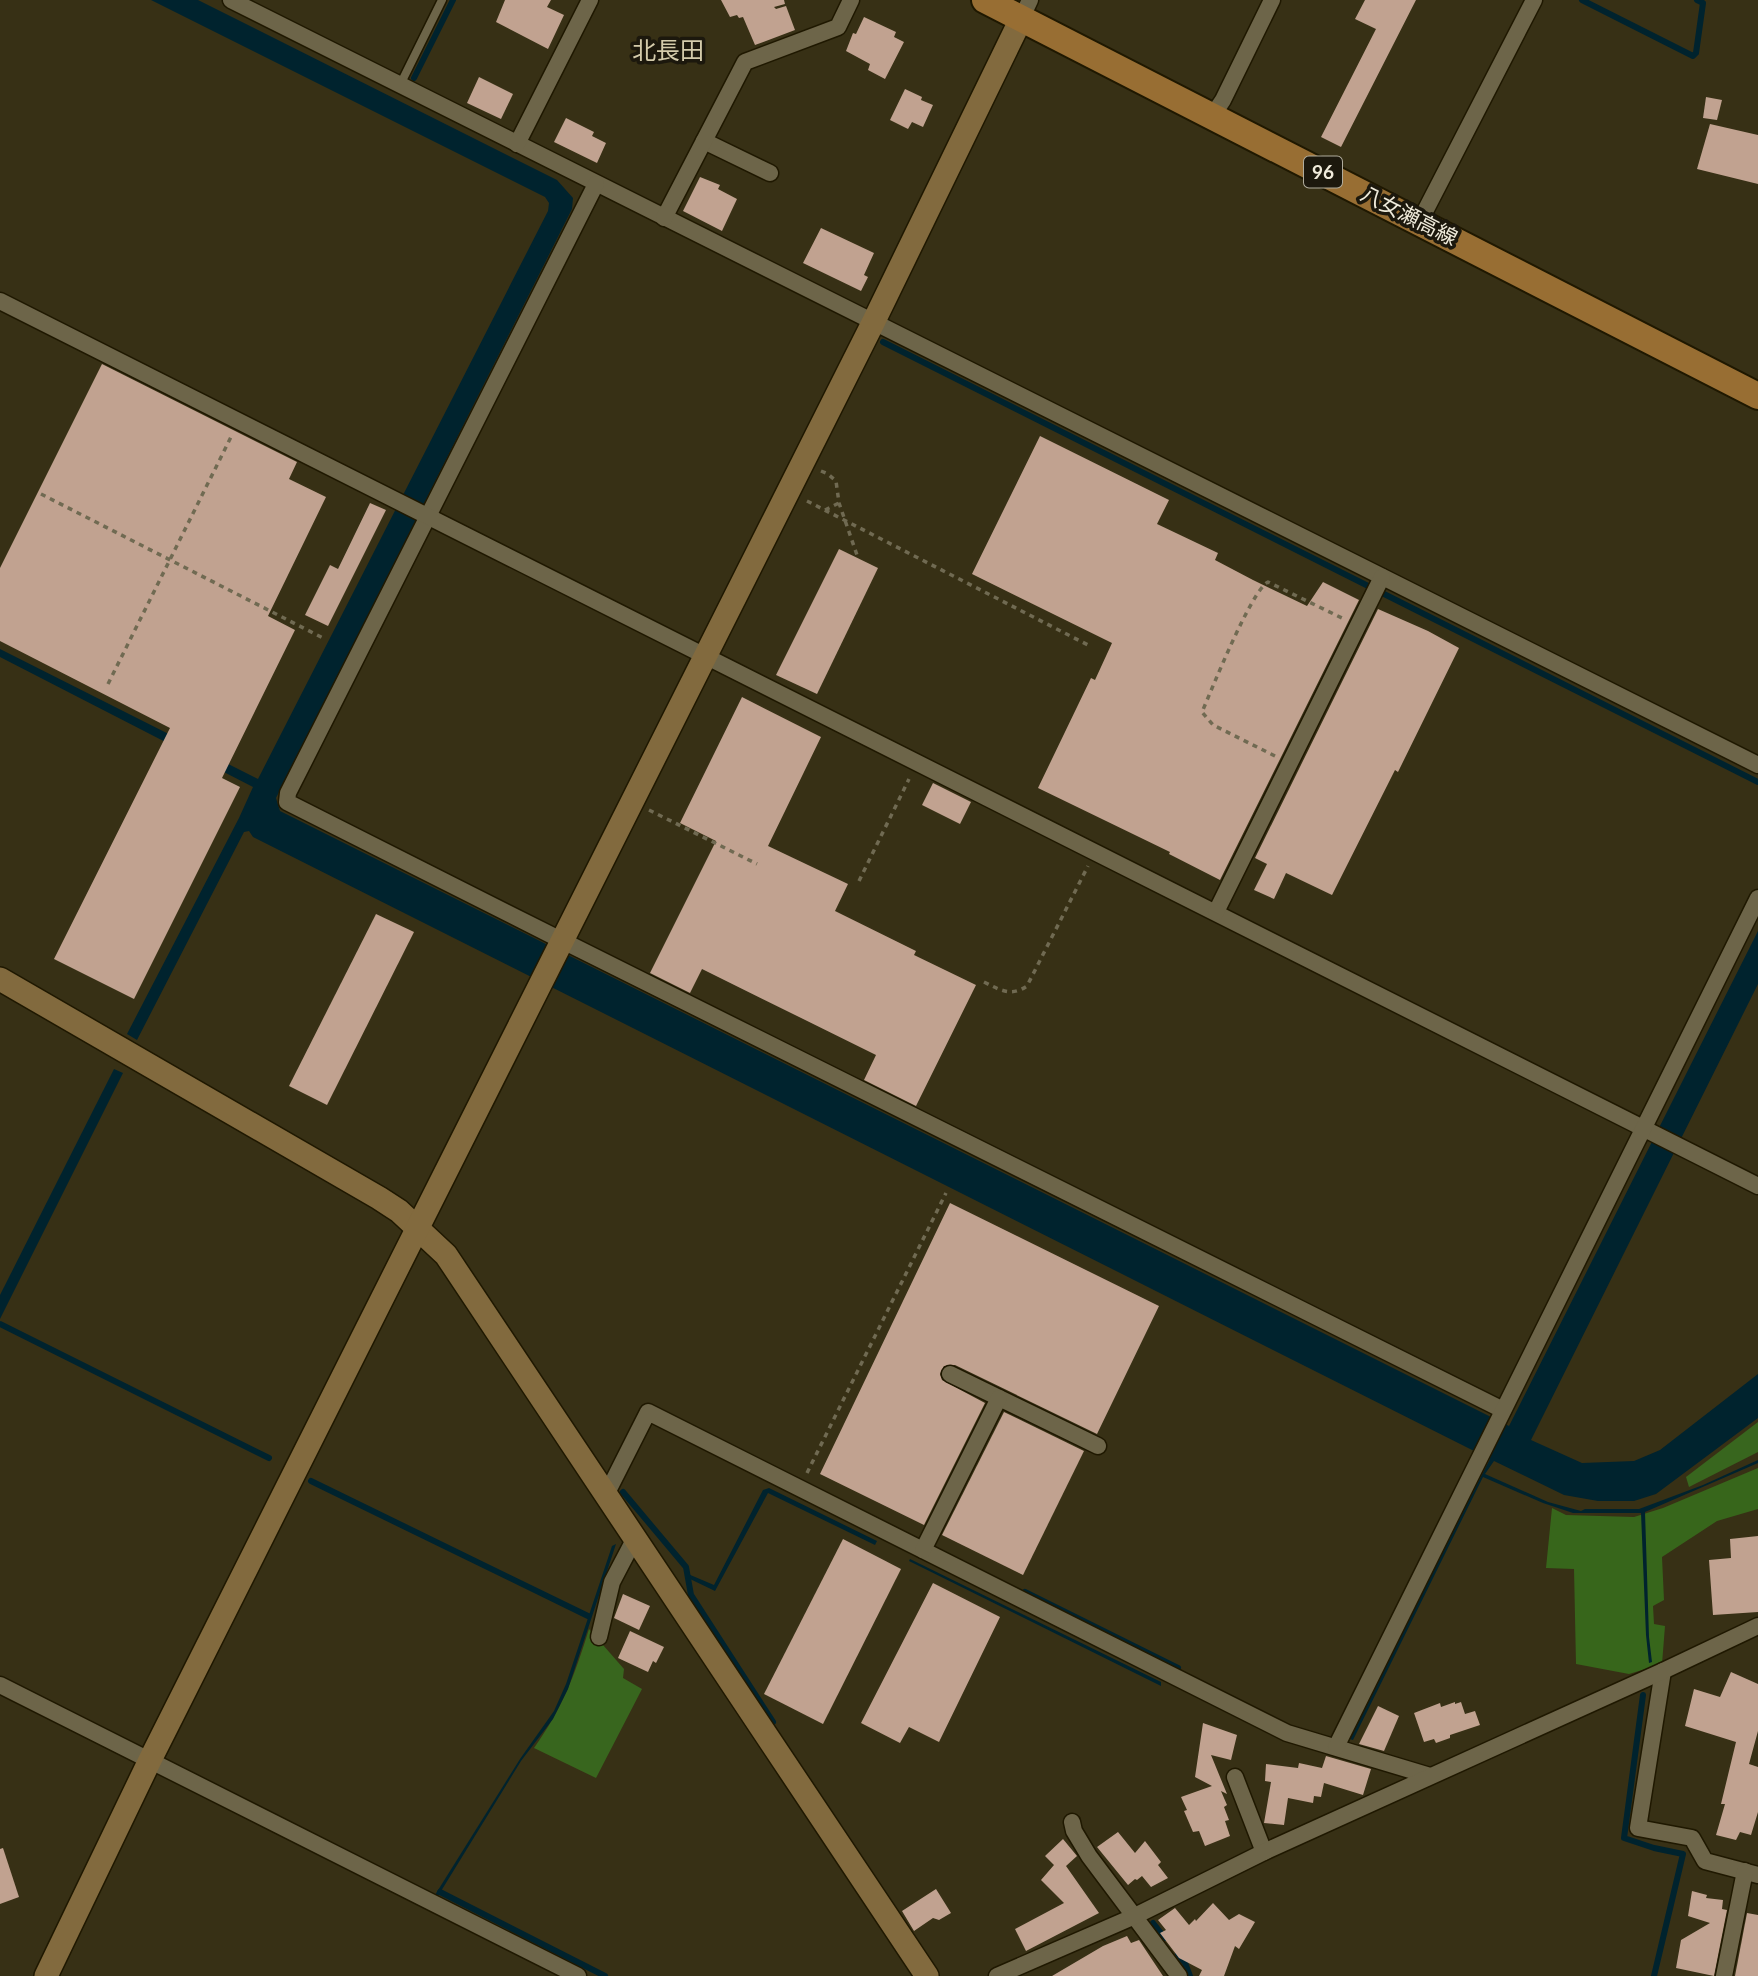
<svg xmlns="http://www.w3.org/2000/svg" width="1758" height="1976" font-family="Lato,'Noto Sans JP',sans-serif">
<rect width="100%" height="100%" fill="#373015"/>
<!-- green -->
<g fill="#38661e">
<polygon points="1758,1422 1758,1452 1689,1487 1686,1477"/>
<path d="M589 1629 624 1669 623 1678 642 1689 596 1778 534 1748C563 1707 574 1677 589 1629Z"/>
</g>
<!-- forest -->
<polygon fill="#37661b" points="1758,1468 1758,1509 1717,1521 1662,1557 1664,1600 1653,1606 1654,1624 1665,1626 1662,1664 1629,1674 1576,1664 1574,1569 1546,1568 1552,1508 1566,1515 1634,1517 1663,1508"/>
<!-- water -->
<g fill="#00232e">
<polygon points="151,0 198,0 557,180 573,198 572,209 276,798 280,811 1509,1426 1758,931 1758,984 1531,1440 1582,1463 1634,1461 1660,1450 1758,1374 1758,1418 1656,1494 1634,1501 1598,1501 1564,1495 1494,1461 1485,1474 1548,1502 1581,1511 1585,1509 1639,1509 1703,1485 1758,1460 1758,1463 1645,1512 1649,1637 1652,1662 1649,1663 1646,1635 1641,1513 1573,1513 1543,1503 1483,1477 1353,1740 1346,1738 1490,1459 253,837 249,831 244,832 137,1040 127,1034 239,818 253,787 0,657 0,649 258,779 548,211 549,203 545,197"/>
<polygon points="114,1069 123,1073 0,1319 0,1295"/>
<polygon points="769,1488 877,1541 875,1545 768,1493 715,1591 688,1578 688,1574 714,1585 763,1490"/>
<polygon points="616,1544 568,1689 553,1719 521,1761 438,1896 435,1895 520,1759 554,1711 566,1684 612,1546"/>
<polygon points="910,1559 1161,1682 1161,1686 909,1561"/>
</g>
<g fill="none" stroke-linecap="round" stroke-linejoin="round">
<!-- stream -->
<g stroke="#00232e" stroke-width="6">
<polyline points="1582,0 1693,56 1696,53 1703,3 1697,0"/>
<polyline points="414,78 453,0"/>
<polyline points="883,342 1758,782"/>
<polyline points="0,1324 269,1458"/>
<polyline points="311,1481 588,1616"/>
<polyline points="623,1492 686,1567 691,1595 773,1722"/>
<polyline points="1025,1592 1178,1668"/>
<polyline points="1643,1695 1624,1838 1654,1848 1683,1854 1654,1976"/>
<polyline points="440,1892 605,1976"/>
<polyline points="1153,1923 1165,1938"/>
<polyline points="1178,1954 1185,1963 1190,1976"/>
</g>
</g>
<!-- building -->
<g fill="#c1a290">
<polygon points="505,0 551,0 547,7 564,15 548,49 496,22"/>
<polygon points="721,0 784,0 785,4 774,7 776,9 786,6 795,30 755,45 743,17 739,18 737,15 730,17"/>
<polygon points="1365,0 1416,0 1341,147 1321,137 1376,29 1355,19"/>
<polygon points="864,17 896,32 894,37 904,42 885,79 868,70 870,64 846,51 853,33 856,34"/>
<polygon points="479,77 513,94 501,119 467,103"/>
<polygon points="905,89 922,97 921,100 933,105 923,127 912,122 908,129 890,120"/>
<polygon points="1706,97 1722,100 1717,120 1703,118"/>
<polygon points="566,118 594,132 592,136 606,143 597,163 554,142"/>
<polygon points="1710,124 1758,135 1758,184 1697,169"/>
<polygon points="700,177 720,185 718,189 737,199 722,231 683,211"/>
<polygon points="821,228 874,253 864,275 868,277 861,291 803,263"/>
<polygon points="102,364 297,462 289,479 326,497 268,616 295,630 222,778 240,787 134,999 54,959 170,728 0,641 0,568"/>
<polygon points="1040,436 1169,500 1157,524 1218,553 1215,560 1253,580 1307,606 1323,582 1359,600 1220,880 1169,854 1170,852 1038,788 1091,678 1095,680 1112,643 972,574"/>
<polygon points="370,503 386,510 328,626 305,615 330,565 338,569"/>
<polygon points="839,549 878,568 817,694 776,675"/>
<polygon points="1378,609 1428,631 1459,648 1398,772 1395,770 1332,895 1286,873 1274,899 1254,890 1267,864 1255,858"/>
<polygon points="742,697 821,737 768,846 848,884 835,911 916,951 914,955 976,985 916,1106 864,1080 876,1055 702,969 690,993 650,973 716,841 680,823"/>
<polygon points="933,783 971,802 960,824 922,805"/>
<polygon points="376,914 414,932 327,1105 289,1086"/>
<polygon points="950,1203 1159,1306 1097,1434 955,1365 944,1366 940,1374 942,1380 985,1403 924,1525 820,1474"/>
<polygon points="1004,1412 1084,1451 1023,1575 942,1535"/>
<polygon points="1758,1536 1758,1612 1713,1615 1709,1560 1731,1558 1730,1539"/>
<polygon points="843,1539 901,1569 823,1724 764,1694"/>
<polygon points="933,1583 1000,1617 939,1742 909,1727 900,1743 861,1723"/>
<polygon points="623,1594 650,1606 639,1630 614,1618"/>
<polygon points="630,1631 664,1647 656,1663 653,1661 648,1672 618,1658"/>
<polygon points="1731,1672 1758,1684 1758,1731 1749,1764 1758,1767 1758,1812 1751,1835 1740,1832 1736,1840 1716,1835 1725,1804 1721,1804 1736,1742 1685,1726 1694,1689 1720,1697"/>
<polygon points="1455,1702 1455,1704 1461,1702 1465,1714 1475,1711 1480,1725 1450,1735 1450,1738 1436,1743 1434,1739 1424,1742 1414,1713 1440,1703 1441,1707"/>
<polygon points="1378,1706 1399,1716 1384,1751 1359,1744"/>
<polygon points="1203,1723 1237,1735 1231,1760 1211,1755 1227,1794 1221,1791 1227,1805 1224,1807 1229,1820 1225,1821 1230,1836 1205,1846 1199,1831 1193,1832 1184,1811 1187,1810 1181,1797 1212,1786 1195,1777"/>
<polygon points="1326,1756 1371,1769 1363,1795 1324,1783 1321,1797 1314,1796 1313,1803 1288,1798 1284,1825 1264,1823 1271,1782 1265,1781 1266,1764 1298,1768 1299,1763 1322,1768"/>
<polygon points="1118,1832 1135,1853 1145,1841 1161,1862 1158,1865 1168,1878 1151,1887 1142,1876 1137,1880 1135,1879 1128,1885 1097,1847"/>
<polygon points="1063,1839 1077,1856 1066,1866 1099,1913 1026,1951 1015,1929 1064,1903 1041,1880 1054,1865 1045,1856"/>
<polygon points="3,1848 19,1897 0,1904 0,1849"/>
<polygon points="936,1889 951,1913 939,1920 933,1918 914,1931 902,1911"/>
<polygon points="1692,1891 1707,1895 1706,1898 1723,1900 1722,1909 1727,1910 1714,1976 1676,1968 1681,1940 1710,1923 1688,1916"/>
<polygon points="1213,1903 1229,1920 1239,1914 1255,1922 1239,1949 1235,1946 1224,1976 1199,1976 1202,1970 1179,1958 1160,1933 1166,1930 1158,1920 1175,1908 1189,1925 1195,1919 1196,1921"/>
<polygon points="1747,1913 1758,1915 1758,1976 1735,1976"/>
<polygon points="1127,1936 1131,1943 1139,1940 1163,1976 1052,1976 1103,1946"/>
</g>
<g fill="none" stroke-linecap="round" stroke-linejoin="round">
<defs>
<polyline id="lane" points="400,85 442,0"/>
<g id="street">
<polyline points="231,0 1758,765"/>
<polyline points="1021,19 1030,0"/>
<polyline points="1213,115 1223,100 1272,0"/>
<polyline points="704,141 770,173"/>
<polyline points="517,144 590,0"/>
<polyline points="596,184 288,793 287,802 551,935 1503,1410"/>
<polyline points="664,218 745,62 838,27 851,0"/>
<polyline points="1420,221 1534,0"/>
<polyline points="0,301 1758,1186"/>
<polyline points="1216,912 1382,577"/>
<polyline points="950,1374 1098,1446"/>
<polyline points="606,1495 648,1412 1287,1733 1430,1776"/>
<polyline points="923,1550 999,1398"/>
<polyline points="599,1637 612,1582 635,1538"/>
<polyline points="1663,1671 1638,1828 1692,1838 1705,1861 1758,1875"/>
<polyline points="0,1685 578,1976"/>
<polyline points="1336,1747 1758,898"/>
<polyline points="1235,1777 1264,1852"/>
<polyline points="1072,1822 1074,1831 1089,1856 1179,1976"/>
<polyline points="997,1976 1135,1916 1264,1852 1663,1671 1758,1626"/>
<polyline points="1724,1976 1745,1871"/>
</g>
<g id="secondary">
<polyline points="0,979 379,1198 399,1211 446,1255 927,1976"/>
<polyline points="46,1976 150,1760 873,323 1021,19"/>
</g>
<polyline id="primary" points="985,0 1758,396"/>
</defs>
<!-- lane casing -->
<use href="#lane" stroke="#1f1800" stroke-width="11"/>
<!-- street casing -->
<use href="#street" stroke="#1f1800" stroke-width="19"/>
<!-- secondary casing -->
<use href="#secondary" stroke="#1f1800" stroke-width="26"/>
<!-- primary casing -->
<use href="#primary" stroke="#1f1800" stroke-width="30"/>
<!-- path -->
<g stroke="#706a52" stroke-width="3.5" stroke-dasharray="5 5" stroke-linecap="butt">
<polyline points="821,471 828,474 836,481 839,503 857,555"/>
<polyline points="41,494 325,639"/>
<polyline points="807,501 1088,645"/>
<polyline points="825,510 839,503"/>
<polyline points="108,684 232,435"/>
<path d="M1275 756 1213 725 1202 712C1212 689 1251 591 1268 582L1344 619"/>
<polyline points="649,810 757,864"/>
<polyline points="859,881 909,779"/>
<path d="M984 982C1000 990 1011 997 1027 986L1088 866"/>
<polyline points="807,1473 946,1193"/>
</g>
<!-- lane -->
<use href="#lane" stroke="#6d6549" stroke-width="8"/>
<!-- street -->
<use href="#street" stroke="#6d6549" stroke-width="16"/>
<!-- secondary -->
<use href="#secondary" stroke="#826a3e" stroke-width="23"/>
<!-- primary -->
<use href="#primary" stroke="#986e33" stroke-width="26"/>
</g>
<g text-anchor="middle" stroke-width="7" stroke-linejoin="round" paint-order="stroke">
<!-- shield labels -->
<rect fill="#1c180d" stroke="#b0ac9d" stroke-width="2" x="1304" y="156.5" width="38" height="31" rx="5"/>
<g font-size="19" font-weight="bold" fill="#f0ebdb">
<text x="1323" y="179">96</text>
</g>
<!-- street labels -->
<g font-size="21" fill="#f0ebdb" stroke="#1c180d">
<text transform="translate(1409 216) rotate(27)" y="7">八女瀬高線</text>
</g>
<!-- quarter labels -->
<g font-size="24" fill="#d4cbab" stroke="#1c180d">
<text x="668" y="59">北長田</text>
</g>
</g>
</svg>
